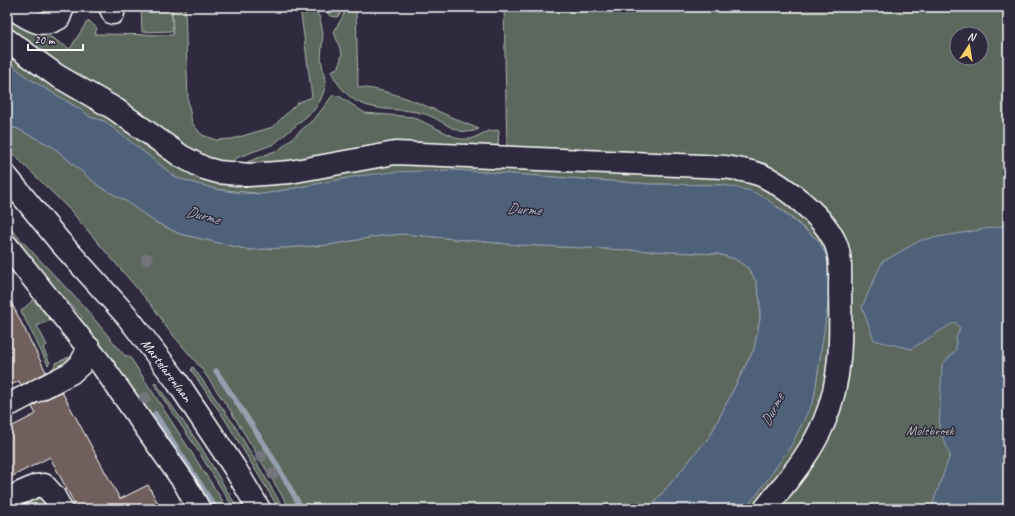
<svg xmlns="http://www.w3.org/2000/svg" width="1015" height="516" font-family="Caveat,sans-serif">
<rect width="100%" height="100%" fill="#2f2a3d"/>
<filter id="ink" filterUnits="userSpaceOnUse"><feTurbulence type="fractalNoise" baseFrequency=".025" numOctaves="2"/><feDisplacementMap in="SourceGraphic" scale="8" xChannelSelector="R" yChannelSelector="G"/><feConvolveMatrix kernelMatrix="1 2 1 2 8 2 1 2 1" color-interpolation-filters="sRGB"/></filter>
<g filter="url(#ink)">
<!-- green -->
<g fill="#5b685d" stroke="#adb4ae" fill-rule="evenodd">
<polygon points="141,7 171,7 173,31 142,32"/>
<polygon points="172,7 185,7 188,101 192,123 202,135 216,140 232,139 273,127 297,103 312,97 300,7 314,7 320,18 323,34 321,58 326,86 320,101 314,110 274,144 239,157 226,165 216,167 7,34 7,10 70,49 86,23 89,21 97,28 95,34 173,35"/>
<polygon points="322,7 341,7 340,15 337,17 330,16"/>
<path d="M346 7H356L358 87C402 91 439 113 479 129 458 139 444 120 425 114 402 107 378 113 356 101 345 94 336 83 331 71L339 67 342 54 334 32 344 14Z"/>
<path d="M504 7H1008V509H744L758 493 814 399 821 351 819 241 780 208 724 185 650 184 456 170 358 176 264 194 215 189 177 178 104 121 90 117 83 111 28 78 7 61V46L201 171 371 161 771 175 507 149ZM957 34H981V58H957Z"/>
<polygon points="333,95 339,96 365,113 413,117 459,139 471,139 488,131 499,130 498,147 304,165 240,165 280,149 316,117"/>
<polygon points="7,127 16,128 53,147 100,187 124,200 155,222 180,234 250,250 329,245 379,236 403,234 519,245 718,254 735,259 748,268 756,281 760,300 760,319 754,349 710,436 649,509 290,509 230,410 201,368 162,322 163,321 152,306 71,211 7,148"/>
<polygon points="7,225 86,309 124,355 130,357 228,509 207,509 78,322 82,317 11,240 12,236 7,232"/>
<polygon points="33,300 51,320 37,326 47,345 43,348 50,363 48,365 21,311"/>
<polygon points="69,357 63,368 7,399 7,392 51,371 56,363"/>
<polygon points="193,367 233,423 284,509 279,509 224,418 191,370"/>
<polygon points="155,382 199,444 238,509 234,509 195,446 156,388 154,383"/>
<polygon points="39,494 55,509 7,509"/>
</g>
<!-- water -->
<g fill="#4f6079" stroke="#95a0af">
<polygon points="7,61 28,78 83,111 90,117 104,121 177,178 215,189 240,193 264,194 358,176 394,172 456,170 650,184 724,185 751,191 767,199 819,241 830,263 830,289 814,399 791,446 758,493 744,509 649,509 710,436 754,349 760,319 760,300 756,281 748,268 735,259 718,254 519,245 403,234 379,236 329,245 250,250 180,234 155,222 124,200 100,187 53,147 16,128 7,127"/>
<polygon points="1008,225 1008,509 936,509 933,503 950,455 939,428 942,365 956,350 956,338 960,328 955,322 911,349 874,340 862,307 882,262 921,240"/>
</g>
<g fill="none" stroke-linecap="round" stroke-linejoin="round">
<!-- stream -->
<g stroke="#95a0af" stroke-width="5.5">
<polyline points="216,371 268,450 302,509"/>
<polyline points="155,414 216,509"/>
</g>
</g>
<!-- building -->
<g fill="#6f5e5c" stroke="#fff">
<polygon points="7,294 46,372 27,383 21,385 19,381 7,387"/>
<polygon points="62,392 120,499 148,485 161,509 77,509 50,457 7,479 7,429 36,414 32,407 37,403"/>
</g>
<g fill="none" stroke-linecap="round" stroke-linejoin="round">
<defs>
<g id="minor">
<path d="M10 7C28 17 39 30 59 18L63 7"/>
<polyline points="110,7 113,13"/>
<path d="M7 40 56 75 115 109 181 156 204 168 218 172 249 175 290 172 395 153 725 167C737 169 750 171 761 175 784 185 821 215 833 238 842 254 840 272 840 291 841 335 842 381 824 422 811 454 786 482 765 509"/>
<polyline points="7,246 101,364 184,482 199,509"/>
<polyline points="36,391 71,373 80,365 89,348"/>
<polyline points="7,406 28,395"/>
<polyline points="7,499 36,486 44,485 54,496 61,509"/>
</g>
<polyline id="major" points="7,177 60,242 126,315 176,380 234,467 259,509"/>
</defs>
<!-- minor casing -->
<use href="#minor" stroke="#fff" stroke-width="25"/>
<!-- major casing -->
<use href="#major" stroke="#fff" stroke-width="25"/>
<!-- minor -->
<use href="#minor" stroke="#2f2a3d" stroke-width="22"/>
<!-- major -->
<use href="#major" stroke="#2f2a3d" stroke-width="22"/>
</g>
<!-- trees -->
<g fill="#74767b">
<circle cx="147" cy="259" r="6"/>
<circle cx="145" cy="398" r="6"/>
<circle cx="261" cy="456" r="6"/>
<circle cx="273" cy="474" r="6"/>
</g>
</g>
<g text-anchor="middle" stroke-width="3" stroke-linejoin="round" paint-order="stroke">
<!-- street labels -->
<g font-size="14" fill="#fff" stroke="#2f2a3d">
<text transform="translate(167 370) rotate(53)" y="5">Martelarenlaan</text>
</g>
<!-- park labels -->
<g font-size="14" fill="#adb4ae" stroke="#2f2a3d">
<text x="930" y="435">Molsbroek</text>
</g>
<!-- water labels -->
<g font-size="15" font-style="italic" fill="#b0b7c3" stroke="#2f2a3d">
<text transform="translate(524 209) rotate(4)" y="5">Durme</text>
<text transform="translate(203 215) rotate(15)" y="5">Durme</text>
<text transform="translate(772 410) rotate(-63)" y="5">Durme</text>
</g>
</g>
<!-- margin -->
<rect width="1015" height="516" fill="none" stroke="#2f2a3d" stroke-width="24"/>
<rect x="12" y="12" width="991" height="492" fill="none" stroke="#fff" stroke-width="1.5" filter="url(#ink)"/>
<!-- north arrow -->
<g transform="translate(969 46) rotate(12)"><circle r="19" fill="#2f2a3d" stroke="#827f8b"/>
<path d="M0-3L7 15L0 10L-7 15Z" fill="#ffd166"/>
<text y="-6" font-size="11" font-weight="bold" text-anchor="middle" fill="#ffffff">N</text>
</g>
<!-- scale -->
<path d="M28 44v6h55v-6" fill="none" stroke="#ffffff" stroke-width="2"/>
<text x="34" y="44" font-size="12" fill="#ffffff" stroke="#2f2a3d" stroke-width="3" paint-order="stroke">20 m</text>
</svg>
